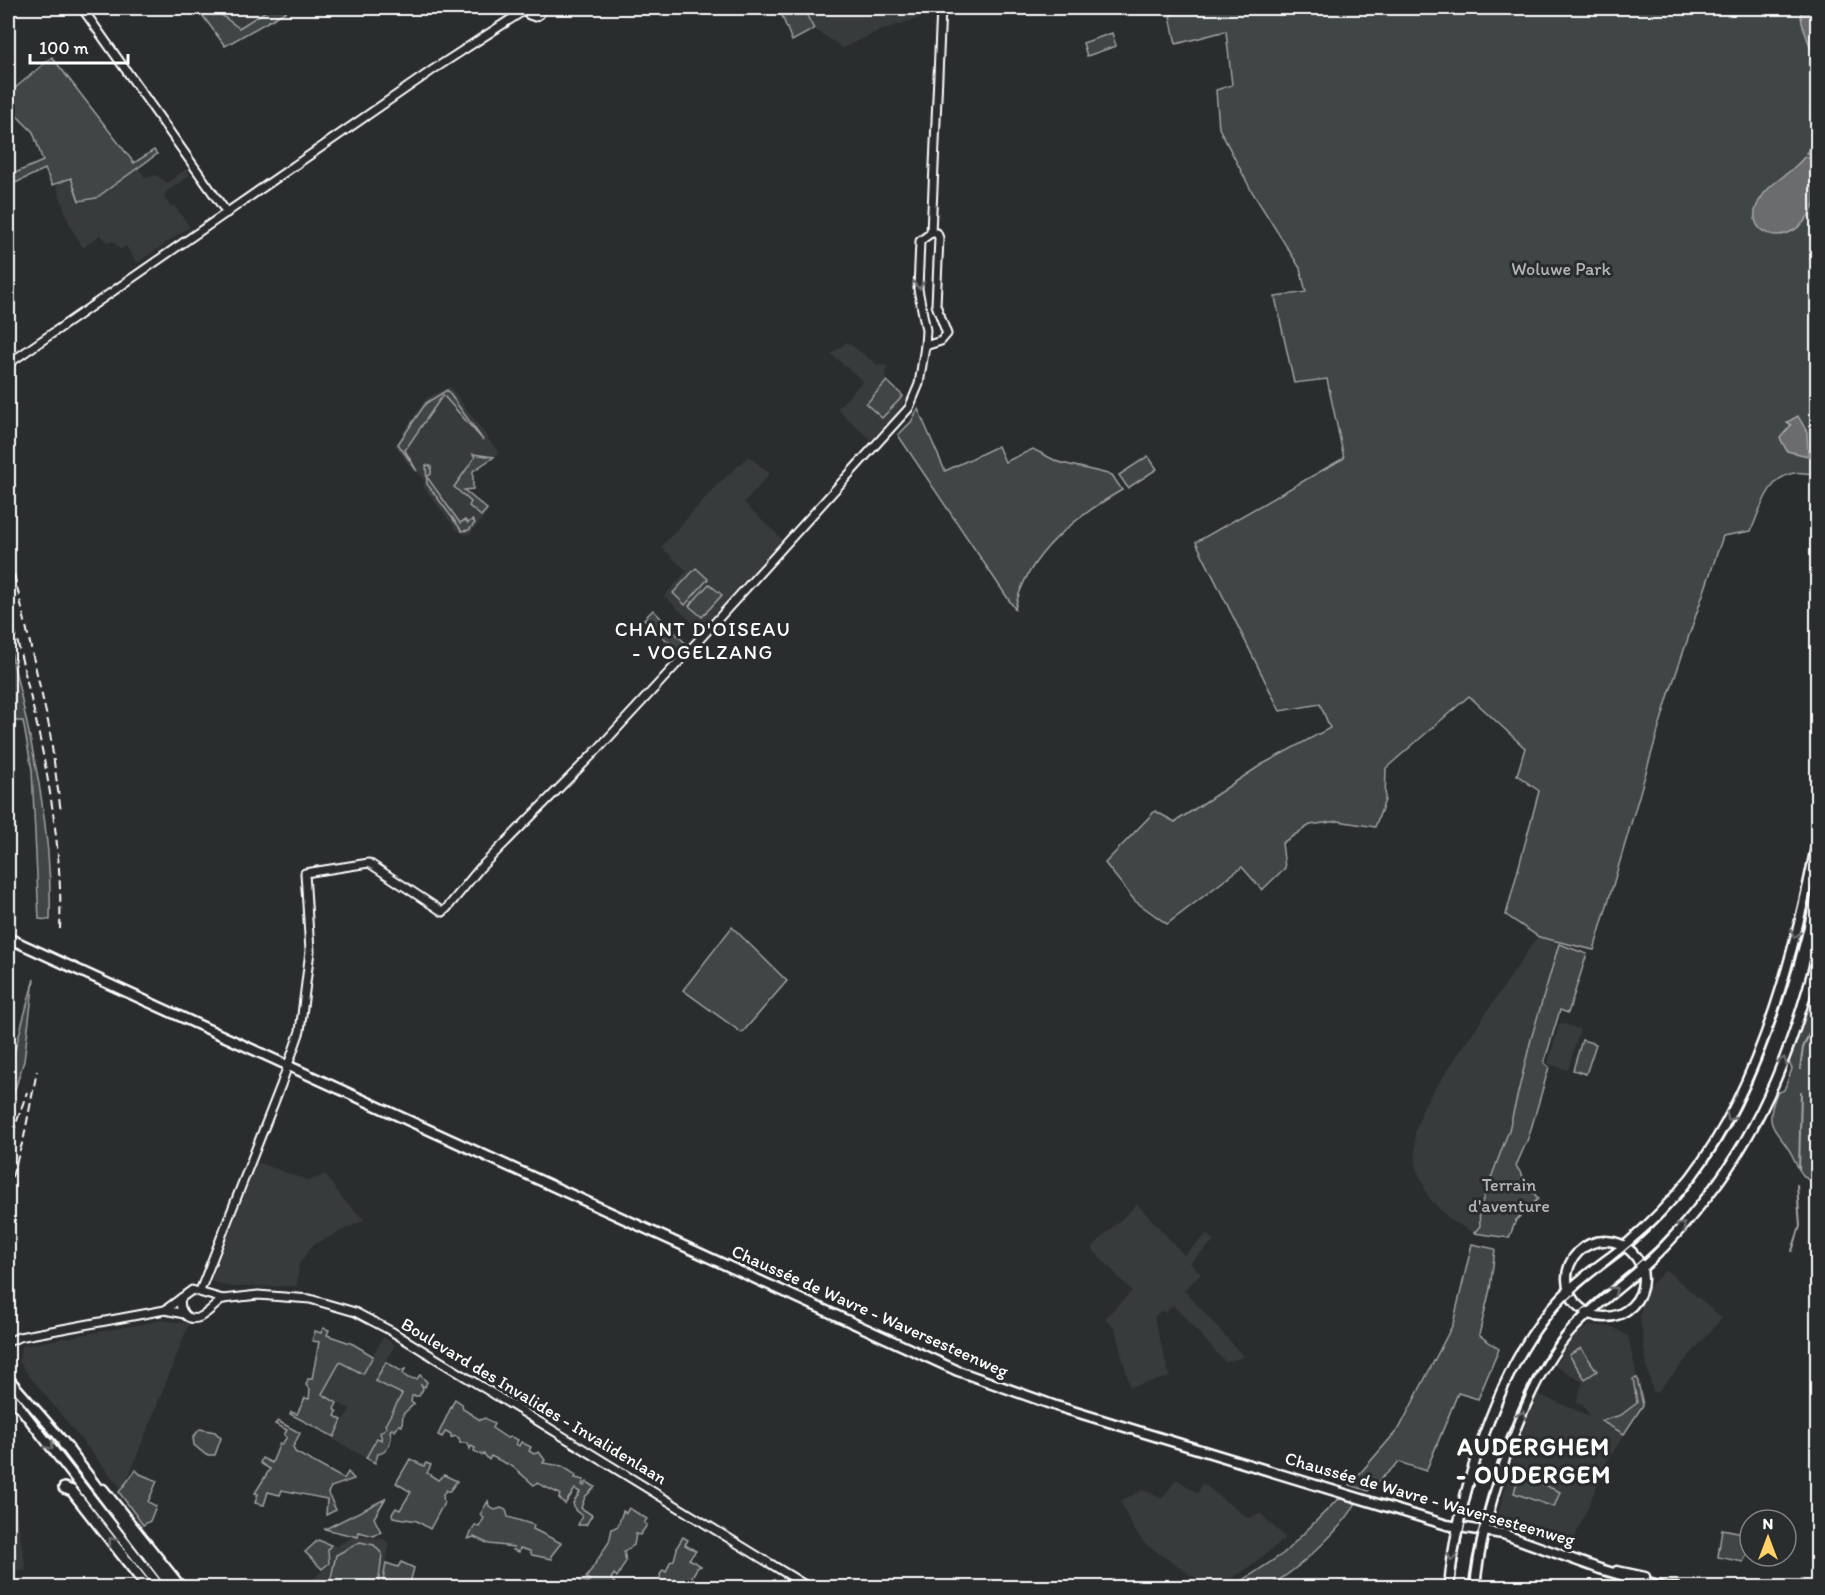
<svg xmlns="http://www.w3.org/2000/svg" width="1825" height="1595" font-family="Itim,sans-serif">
<rect width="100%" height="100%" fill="#2a2d2e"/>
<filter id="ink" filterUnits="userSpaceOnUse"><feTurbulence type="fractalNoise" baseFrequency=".0167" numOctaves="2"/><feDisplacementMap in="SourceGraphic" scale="12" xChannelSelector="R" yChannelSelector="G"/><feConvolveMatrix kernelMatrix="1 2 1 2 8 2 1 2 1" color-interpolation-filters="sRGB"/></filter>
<g filter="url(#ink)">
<!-- built -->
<g fill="#373a3b">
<polygon points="197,8 292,8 225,46"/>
<polygon points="803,8 929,8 929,15 881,30 843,48 814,29"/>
<polygon points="137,167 146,178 156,175 167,183 186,169 190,175 166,192 164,198 171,207 174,205 190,227 137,263 126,246 120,250 113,241 108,243 100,235 83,248 70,226 56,184 71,178 80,201 96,198"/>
<polygon points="847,342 878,365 887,366 885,378 906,398 895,416 871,440 837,409 863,381 831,354"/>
<polygon points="450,387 499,453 473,471 473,489 464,490 489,511 471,533 466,535 456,529 424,488 424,481 417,471 413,471 395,445 427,398"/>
<polygon points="749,456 770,474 744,503 782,539 704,625 696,626 664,596 687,571 661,547 716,486"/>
<polygon points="1537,937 1559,944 1531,1039 1509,1130 1479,1210 1480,1226 1474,1233 1449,1219 1429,1198 1416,1168 1415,1132 1424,1105"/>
<polygon points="1560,1023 1580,1029 1568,1070 1548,1064"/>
<polygon points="257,1162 309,1181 325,1174 341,1197 364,1220 313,1245 299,1264 297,1286 231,1287 211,1281"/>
<polygon points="1137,1204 1184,1255 1207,1234 1214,1241 1190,1263 1201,1274 1184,1290 1244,1357 1225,1362 1173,1305 1165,1313 1161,1310 1154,1317 1170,1377 1130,1387 1115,1329 1105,1318 1132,1291 1091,1248"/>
<polygon points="1666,1270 1722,1318 1657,1393 1653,1391 1647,1367 1640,1317 1642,1303 1651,1284"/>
<polygon points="163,1320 189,1324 123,1491 27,1373 19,1361 21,1346"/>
<polygon points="1590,1325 1613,1327 1628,1336 1643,1405 1608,1460 1572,1544 1496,1522 1517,1446 1538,1394 1590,1416 1582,1404 1576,1402 1583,1382 1555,1366 1572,1338"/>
<polygon points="383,1337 395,1345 375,1381 403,1394 366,1458 333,1439 350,1409 322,1395 340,1361 363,1374"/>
<polygon points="8,1458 26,1570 8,1573"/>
<polygon points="1176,1479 1198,1493 1202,1483 1248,1518 1261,1514 1286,1538 1241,1573 1217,1587 1208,1587 1144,1543 1134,1530 1120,1501 1143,1490 1163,1498"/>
<polygon points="354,1536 384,1539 387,1542 389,1547 382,1587 305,1588 330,1563 329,1549 332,1545 337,1546"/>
</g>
<!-- green -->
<g fill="#414445" stroke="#a0a2a2" stroke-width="1.5">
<polygon points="197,8 212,8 239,28 266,11 264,8 292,8 225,46"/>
<polygon points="779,8 803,8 814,29 792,41"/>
<path d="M1185 8H1817V474C1809 475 1802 471 1794 473 1768 477 1760 510 1751 531L1723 536 1668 697 1594 950 1539 937 1506 915 1539 791 1517 775 1525 748 1469 696 1386 768 1385 800 1375 827 1338 821 1310 825 1282 843 1285 868 1262 890 1242 867 1167 924 1135 901 1105 863 1155 811 1175 822 1261 765 1330 728 1320 704 1280 711 1196 542 1344 458 1327 379 1294 383 1275 297 1306 292 1300 268 1251 190 1219 128 1216 90 1232 85 1226 31 1176 44 1170 16Z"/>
<polygon points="1112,33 1116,46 1087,56 1083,43"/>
<polygon points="52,57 134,163 154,150 157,154 96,198 79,201 71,178 52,185 45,169 11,185 8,176 43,161 33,132 8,107 8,94"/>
<polygon points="887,381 903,396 882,418 866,404"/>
<polygon points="447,390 483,440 443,395 405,450 417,471 398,444 426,403"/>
<path d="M918 409 945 471 998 446 1005 462 1033 449 1058 462 1112 475 1122 490C1077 516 1026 554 1015 609L898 435 911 422Z"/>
<polygon points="473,454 494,457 473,471 473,489 464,490 487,509 481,516 469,506 471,502 454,487 475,457"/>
<polygon points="1148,456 1157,469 1128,488 1119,475"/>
<polygon points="426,465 431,466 431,474 427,477 460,523 465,520 468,523 472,520 475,523 469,530 462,531 427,484"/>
<polygon points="696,568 708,579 685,605 673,593"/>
<polygon points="709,584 722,595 702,617 689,606"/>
<polygon points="653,610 685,643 680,653 644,619"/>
<path d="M8 639C29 732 53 824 50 920L39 919 32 770 23 721H15L10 691H8Z"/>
<polygon points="732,927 787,981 742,1033 683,990"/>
<polygon points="1559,944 1587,954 1568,1013 1560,1010 1544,1063 1549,1067 1529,1136 1516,1166 1538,1199 1516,1220 1509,1238 1474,1233 1480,1226 1479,1210 1509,1130 1531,1039"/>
<path d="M1817 974V1184C1803 1180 1799 1170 1793 1157 1780 1129 1761 1132 1777 1093L1784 1090 1792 1069 1789 1062Z"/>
<polygon points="34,979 24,1061 8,1111 8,1076"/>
<polygon points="1582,1040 1596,1044 1586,1074 1573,1070"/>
<polygon points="1472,1244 1495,1249 1490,1289 1479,1335 1499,1349 1478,1399 1458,1393 1426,1471 1399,1462 1368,1491 1350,1485 1400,1427 1453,1324"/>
<polygon points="323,1328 329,1330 327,1335 353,1344 373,1356 363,1374 340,1362 322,1394 337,1403 334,1409 337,1412 335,1416 342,1420 334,1437 290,1414 291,1412 297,1414 305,1398 309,1399 310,1389 306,1385 308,1379 312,1379 319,1342 312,1341 315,1331 321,1333"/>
<polygon points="1581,1348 1597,1371 1585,1379 1569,1355"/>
<path d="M386 1362 401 1371 405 1369 403 1374 408 1378 417 1379 420 1375 427 1382 425 1387 421 1385 423 1389 419 1396H412L411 1402 414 1404 403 1414 402 1426 399 1425 395 1431 392 1429 390 1431C393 1440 388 1453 378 1454L375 1463 366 1458 377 1438 382 1440 380 1433 387 1427 385 1425 402 1394 375 1381Z"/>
<polygon points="1637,1378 1643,1405 1624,1434 1601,1421 1621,1415 1637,1403 1633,1379"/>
<polygon points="455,1399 462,1404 463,1409 480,1420 485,1418 494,1424 492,1428 507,1438 511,1437 518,1440 516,1444 519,1446 521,1442 531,1447 529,1451 534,1454 539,1452 545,1460 543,1463 562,1466 576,1475 575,1478 584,1480 582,1485 584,1486 587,1482 595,1487 585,1497 581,1508 592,1515 586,1525 578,1525 582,1516 575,1510 573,1503 580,1492 575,1489 565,1504 559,1498 560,1494 537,1483 534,1485 513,1467 491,1456 489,1460 484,1454 481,1455 474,1451 475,1448 471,1446 470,1449 467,1443 460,1443 459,1438 455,1436 451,1438 451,1434 446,1431 442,1437 438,1435"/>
<polygon points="278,1421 300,1433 293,1447 295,1452 344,1479 348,1472 354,1479 331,1487 328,1493 336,1510 326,1515 327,1499 282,1490 280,1495 268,1492 264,1505 255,1503 258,1494 255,1493 270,1469 260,1463 262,1458 272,1463 280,1443 282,1444 287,1437 284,1435 287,1430 275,1424"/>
<polygon points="200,1429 215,1432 221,1438 215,1455 206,1455 194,1445 193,1437"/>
<polygon points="410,1459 424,1466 426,1463 431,1465 427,1473 438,1480 444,1475 457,1481 449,1492 446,1490 443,1495 444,1503 430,1529 417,1521 393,1517 392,1514 396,1508 400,1510 411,1492 396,1483"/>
<polygon points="136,1470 140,1474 157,1481 148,1502 156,1506 150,1521 143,1525 119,1492"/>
<polygon points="1526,1477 1560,1492 1554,1507 1514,1493 1516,1485"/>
<polygon points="385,1499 374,1518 381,1532 374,1536 359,1532 358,1537 325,1529"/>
<path d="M1342 1499 1356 1503C1343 1528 1286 1583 1261 1588 1252 1589 1242 1588 1233 1587L1284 1553 1337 1500Z"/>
<polygon points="488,1501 489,1506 495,1510 501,1508 506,1510 508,1517 534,1525 533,1529 561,1543 551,1556 552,1559 532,1555 530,1551 520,1548 519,1552 513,1550 514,1547 489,1544 474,1537 468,1539 475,1525 479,1527 484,1518 480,1515"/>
<polygon points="629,1508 647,1519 644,1523 647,1525 640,1535 636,1534 634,1545 624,1552 626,1561 617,1577 614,1574 611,1579 615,1583 612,1587 579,1587 580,1581 588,1582 590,1580 586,1578 609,1542 612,1529 618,1526 623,1511 626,1513"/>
<polygon points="1750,1523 1750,1549 1743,1562 1718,1557 1722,1529 1748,1534 1750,1532 1746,1528"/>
<polygon points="683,1537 688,1540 685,1545 696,1551 689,1559 701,1566 697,1568 686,1587 656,1587 661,1583 660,1575 663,1570 666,1572 670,1562 674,1560 678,1545"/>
<polygon points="318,1540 331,1545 328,1549 329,1563 322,1569 305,1552"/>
<polygon points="360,1542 374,1545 382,1554 378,1587 329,1587 336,1555"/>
<polygon points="401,1562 414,1568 409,1587 382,1587 386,1563 398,1567"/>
</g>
<!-- water -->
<g fill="#6a6c6d" stroke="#a6a7a7" stroke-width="1.5">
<polygon points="1800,8 1817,8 1817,67 1802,23"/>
<polygon points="1817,80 1817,159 1807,153 1810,144 1811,105"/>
<path d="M1805 156 1818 162C1818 174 1820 188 1816 199 1800 254 1738 239 1759 201 1770 181 1792 174 1805 156Z"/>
<polygon points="1798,416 1807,432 1808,456 1787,451 1780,438 1791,425 1787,422"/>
</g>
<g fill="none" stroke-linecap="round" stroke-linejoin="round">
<!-- stream -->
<g stroke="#a6a7a7" stroke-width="2">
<polyline points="1818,405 1818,456"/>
<polyline points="1800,1069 1803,1048 1818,1013"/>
<polyline points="1799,1169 1801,1092"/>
<polyline points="1792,1251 1800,1226 1797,1185"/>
</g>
<defs>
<g id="minor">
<polyline points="82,8 227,213"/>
<polyline points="528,9 529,15 535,17 540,14 541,8"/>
<polyline points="931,233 941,8"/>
<polyline points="925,346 941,341 947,334 936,305 939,238 937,233 931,233"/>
<polyline points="8,364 434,69 528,8"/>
<polyline points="200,1291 281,1085 300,1031 310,951 305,873 369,863 443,912 447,908 480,868 599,748 699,640 909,408 919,384 925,346 926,330 918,289 920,241 931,233"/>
<path d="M181 1298C178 1310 187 1323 200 1317 207 1314 216 1304 223 1299"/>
<polyline points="165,1310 184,1314"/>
<polyline points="8,1342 19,1337 165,1310 192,1290 223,1299 258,1295 310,1299 355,1312 391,1331 810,1588"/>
</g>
<g id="major">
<polyline points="8,938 958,1371 1056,1406 1447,1525 1503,1534 1600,1569 1665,1588"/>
<circle cx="1605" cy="1279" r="38"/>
<polyline points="8,1378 68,1447"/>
<polyline points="8,1392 159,1586"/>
<polyline points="103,1489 182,1588"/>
<polyline points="1617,1571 1645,1577"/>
<path d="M1449 1588C1456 1499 1499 1361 1562 1297 1581 1277 1605 1262 1626 1245 1649 1225 1672 1201 1691 1177 1761 1086 1797 947 1818 836"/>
<path d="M1475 1588C1481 1517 1521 1388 1568 1334 1590 1309 1617 1290 1642 1268 1667 1246 1689 1220 1709 1194 1765 1123 1796 1037 1818 951"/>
<polyline points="1669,1588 1677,1588"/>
</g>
<g id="highway">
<polyline points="63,1443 173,1588"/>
<polyline points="64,1488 72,1491 148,1588"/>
<polyline points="154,1581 158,1588"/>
</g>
</defs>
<!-- minor casing -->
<use href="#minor" stroke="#fff" stroke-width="11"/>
<!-- major casing -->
<use href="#major" stroke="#fff" stroke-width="13"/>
<!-- highway casing -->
<use href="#highway" stroke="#fff" stroke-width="14"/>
<!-- minor -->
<use href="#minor" stroke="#2a2d2e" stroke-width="7"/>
<!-- major -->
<use href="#major" stroke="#2a2d2e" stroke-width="8"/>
<!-- highway -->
<use href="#highway" stroke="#2a2d2e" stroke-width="9"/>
<!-- tram -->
<g stroke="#fff" stroke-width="1.5">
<path d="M1454 1588C1466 1494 1498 1370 1567 1301 1610 1258 1657 1231 1695 1180 1763 1087 1795 969 1818 856"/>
<path d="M1468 1588C1472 1549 1483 1514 1495 1477 1515 1418 1536 1359 1580 1313 1597 1295 1619 1280 1638 1263 1663 1241 1686 1216 1706 1190 1765 1114 1793 1025 1818 933"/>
</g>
<!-- rail -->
<g stroke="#fff" stroke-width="2" stroke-dasharray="9 4.5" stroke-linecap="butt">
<polyline points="8,548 49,726 61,812"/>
<path d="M8 602C33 709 64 818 60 929"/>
<polyline points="8,1147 27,1092"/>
<polyline points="8,1190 24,1137 37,1071"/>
</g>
</g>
<!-- one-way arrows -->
<defs><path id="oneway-chevron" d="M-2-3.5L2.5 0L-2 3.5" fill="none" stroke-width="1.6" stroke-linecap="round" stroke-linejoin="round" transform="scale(1.5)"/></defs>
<g stroke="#6a6c6d">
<use href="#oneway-chevron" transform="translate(919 285) rotate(88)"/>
<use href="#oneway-chevron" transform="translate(1795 934) rotate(105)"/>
<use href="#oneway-chevron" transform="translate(1783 1061) rotate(-70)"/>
<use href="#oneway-chevron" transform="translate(1730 1117) rotate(118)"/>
<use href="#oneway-chevron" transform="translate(1682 1226) rotate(-49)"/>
<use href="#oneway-chevron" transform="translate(1614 1290) rotate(-38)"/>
<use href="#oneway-chevron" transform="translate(1522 1415) rotate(-67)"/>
<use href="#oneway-chevron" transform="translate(50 1446) rotate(52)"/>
<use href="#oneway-chevron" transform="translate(112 1541) rotate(-128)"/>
<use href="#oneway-chevron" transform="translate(1452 1557) rotate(98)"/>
</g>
</g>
<g text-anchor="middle" stroke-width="6" stroke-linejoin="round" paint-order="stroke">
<!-- park labels -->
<g font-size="18" fill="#b3b4b5" stroke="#2a2d2e">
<text x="1561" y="275">Woluwe Park</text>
<text x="1509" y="1191">Terrain<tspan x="1509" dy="21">d'aventure</tspan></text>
</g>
<!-- street labels -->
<g font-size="18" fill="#fff" stroke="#2a2d2e">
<text transform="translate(870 1311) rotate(24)" y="6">Chaussée de Wavre - Waversesteenweg</text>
<text transform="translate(534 1401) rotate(31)" y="6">Boulevard des Invalides - Invalidenlaan</text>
<text transform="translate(1430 1499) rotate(16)" y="6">Chaussée de Wavre - Waversesteenweg</text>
</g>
<!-- neighbourhood labels -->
<g font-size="20" letter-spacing="1.5" fill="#fff" stroke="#2a2d2e">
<text x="703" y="636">CHANT D'OISEAU<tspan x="703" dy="23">- VOGELZANG</tspan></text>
</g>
<!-- district labels -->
<g font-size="24" font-weight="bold" letter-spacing="1.5" fill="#fff" stroke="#2a2d2e">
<text x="1534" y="1455">AUDERGHEM<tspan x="1534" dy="28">- OUDERGEM</tspan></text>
</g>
</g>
<!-- margin -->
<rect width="1825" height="1595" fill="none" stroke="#2a2d2e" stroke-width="30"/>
<rect x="15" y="15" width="1795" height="1565" fill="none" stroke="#fff" stroke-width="2" filter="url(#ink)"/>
<!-- north arrow -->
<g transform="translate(1768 1538)"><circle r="28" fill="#2a2d2e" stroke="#7f8182" stroke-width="1.5"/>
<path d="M0-4.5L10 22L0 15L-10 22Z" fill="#ffd166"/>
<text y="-9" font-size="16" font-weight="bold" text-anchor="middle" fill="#ffffff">N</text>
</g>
<!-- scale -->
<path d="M30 54v9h98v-9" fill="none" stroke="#ffffff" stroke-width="3"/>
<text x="39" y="54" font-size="18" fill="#ffffff" stroke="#2a2d2e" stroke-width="4.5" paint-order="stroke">100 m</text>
</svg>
